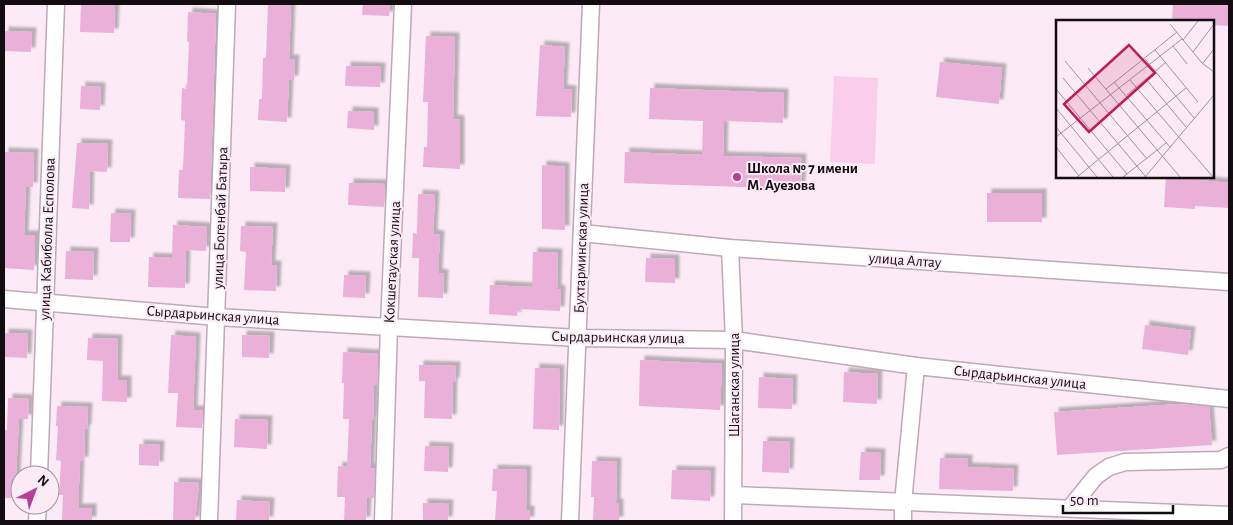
<svg xmlns="http://www.w3.org/2000/svg" width="1233" height="525" font-family="'Alegreya Sans',sans-serif">
<defs>
<filter id="shadow"><feDropShadow dx="4.5" dy="-4.5" stdDeviation="1" flood-color="#0004"/></filter>
</defs>
<rect width="100%" height="100%" fill="#fcebf6"/>
<!-- green -->
<polygon fill="#faceeb" points="834,76 878,78 875,164 830,162"/>
<!-- building -->
<g fill="#eab0d8" filter="url(#shadow)">
<polygon points="81,4 115,4 114,33 80,32"/>
<polygon points="268,4 291,4 289,59 295,59 294,80 289,80 287,122 258,120 259,99 262,99 263,58 266,58"/>
<polygon points="363,4 390,4 389,16 362,15"/>
<polygon points="1173,4 1229,4 1229,26 1212,25 1212,21 1172,21"/>
<polygon points="188,12 216,14 210,199 178,198 179,170 183,170 185,121 181,120 182,88 187,89 189,42 187,41"/>
<polygon points="4,31 32,32 31,52 4,51"/>
<polygon points="426,36 455,37 453,119 460,120 460,169 423,167 424,147 427,147 428,102 423,102"/>
<polygon points="540,45 565,47 563,89 572,90 571,117 536,116"/>
<polygon points="940,62 1002,68 999,104 936,97"/>
<polygon points="346,66 381,67 380,87 345,86"/>
<polygon points="81,86 101,87 100,110 80,109"/>
<polygon points="650,88 784,93 783,123 724,121 723,156 802,158 801,189 624,183 625,152 702,155 703,121 649,119"/>
<polygon points="348,111 374,112 374,130 347,128"/>
<polygon points="77,143 108,144 107,172 90,171 89,209 72,208"/>
<polygon points="4,152 34,153 33,187 26,187 24,235 35,235 34,270 4,268"/>
<polygon points="542,165 565,167 565,230 542,229"/>
<polygon points="250,167 286,169 285,192 250,191"/>
<polygon points="1166,176 1199,176 1199,180 1229,183 1229,208 1195,206 1195,209 1164,207"/>
<polygon points="349,183 385,184 384,207 348,205"/>
<rect x="987" y="193" width="55" height="29"/>
<polygon points="418,194 435,195 433,234 440,235 438,273 444,274 443,298 418,297 419,258 412,258 413,233 417,234"/>
<polygon points="111,213 131,214 130,242 110,242"/>
<polygon points="173,225 207,227 206,251 186,250 185,288 148,287 149,257 172,258"/>
<polygon points="241,226 273,227 271,265 277,265 276,291 244,290 246,252 240,251"/>
<polygon points="66,251 94,252 93,280 65,279"/>
<polygon points="533,252 558,253 557,289 561,290 560,311 518,309 517,316 489,314 490,285 532,287"/>
<polygon points="646,258 675,259 675,283 645,282"/>
<polygon points="344,275 366,276 365,298 343,297"/>
<polygon points="1145,325 1191,331 1188,355 1142,349"/>
<polygon points="4,333 28,334 27,358 4,357"/>
<polygon points="171,335 196,337 193,410 203,410 202,428 176,427 178,393 168,393"/>
<polygon points="242,335 270,336 269,358 242,357"/>
<polygon points="88,338 118,339 117,380 127,380 127,402 102,401 103,361 87,360"/>
<polygon points="343,352 378,354 377,385 374,385 373,420 372,420 370,468 375,468 374,498 367,498 366,521 344,521 345,497 337,497 338,466 347,467 349,419 343,419 344,383 342,383"/>
<polygon points="640,360 722,364 720,410 639,406"/>
<polygon points="419,365 456,366 455,382 453,382 452,419 424,418 425,381 419,381"/>
<polygon points="535,368 560,369 559,430 533,429"/>
<polygon points="844,372 878,374 877,404 843,402"/>
<polygon points="759,377 793,379 792,409 758,408"/>
<polygon points="8,398 29,399 28,419 19,419 16,475 20,475 20,498 4,498 4,430 7,430"/>
<polygon points="1180,404 1209,407 1212,445 1057,455 1054,412"/>
<polygon points="57,406 88,407 87,429 85,429 84,461 80,461 78,508 92,508 92,521 62,521 63,495 59,495 61,461 56,460 58,426 56,426"/>
<polygon points="235,419 268,420 267,449 234,447"/>
<polygon points="763,441 790,442 789,473 762,472"/>
<polygon points="139,444 160,445 159,466 139,465"/>
<polygon points="425,446 449,447 448,472 424,471"/>
<polygon points="861,452 881,453 880,480 859,480"/>
<polygon points="940,458 968,459 968,467 1014,469 1013,491 939,489"/>
<polygon points="592,461 617,462 616,503 619,503 619,521 593,521 594,497 591,497"/>
<polygon points="493,469 527,470 526,510 530,510 530,521 495,521 497,491 492,491"/>
<polygon points="672,470 711,471 710,501 671,499"/>
<polygon points="174,482 199,483 195,521 173,521"/>
<polygon points="237,500 270,502 269,521 236,521"/>
<polygon points="423,503 449,504 448,521 423,521"/>
</g>
<g fill="none" stroke-linecap="round" stroke-linejoin="round">
<defs>
<g id="minor">
<polyline points="582,233 730,248 1229,282"/>
<polyline points="730,248 734,340 733,521"/>
<polyline points="4,299 217,317 578,338 734,340 916,366 1229,399"/>
<polyline points="39,475 56,4"/>
<polyline points="734,495 1229,515"/>
<polyline points="1070,508 1096,476 1109,467 1125,462 1221,460 1229,456"/>
<polyline points="37,521 38,505"/>
<polyline points="209,521 227,4"/>
<polyline points="383,521 389,326 403,4"/>
<polyline points="570,521 591,4"/>
<polyline points="903,521 903,503 916,366"/>
</g>
</defs>
<!-- minor casing -->
<use href="#minor" stroke="#bea9b7" stroke-width="19"/>
<!-- minor -->
<use href="#minor" stroke="#fff" stroke-width="16"/>
</g>
<!-- markers -->
<circle fill="#b44098" stroke="#fcebf6" stroke-width="2" cx="737" cy="177" r="5"/>
<g text-anchor="middle" stroke-width="4" stroke-linejoin="round" paint-order="stroke">
<!-- poi labels -->
<g font-size="15" font-weight="bold" fill="#130c11" stroke="#fcebf6" text-anchor="start">
<text x="747" y="173">Школа № 7 имени<tspan x="747" dy="17">М. Ауезова</tspan></text>
</g>
<!-- street labels -->
<g font-size="15" fill="#130c11" stroke="#fcebf6">
<text transform="translate(220 218) rotate(-88)" y="5">улица Богенбай Батыра</text>
<text transform="translate(47 239) rotate(-88)" y="5">улица Кабиболла Есполова</text>
<text transform="translate(581 248) rotate(-88)" y="5">Бухтарминская улица</text>
<text transform="translate(905 260) rotate(4)" y="5">улица Алтау</text>
<text transform="translate(392 262) rotate(-87)" y="5">Кокшетауская улица</text>
<text transform="translate(213 315) rotate(4)" y="5">Сырдарьинская улица</text>
<text transform="translate(618 337) rotate(1)" y="5">Сырдарьинская улица</text>
<text transform="translate(1020 377) rotate(6)" y="5">Сырдарьинская улица</text>
<text transform="translate(734 385) rotate(-90)" y="5">Шаганская улица</text>
</g>
</g>
<!-- overview -->
<g transform="translate(1056 20)">
<rect width="158" height="158" fill="#fcebf6"/>
<path fill="none" stroke="#9f929a" stroke-width="1" d="M114 4 146 43 158 52M127 20 142 1M117 26 131 44M99 30 142 82M137 32 158 4M89 39 138 98M9 41 91 139M147 43 158 29M32 48 124 157M7 58 90 157M90 59 130 107M74 60 157 157M58 62 114 127M0 69 71 154M50 69 121 12M71 75 109 43M0 88 57 157M0 107 41 157M0 117 126 19M0 127 23 156M21 157 130 68M67 157 110 123M89 157 158 75"/>
<path fill="#c2185b" fill-opacity="0.15" stroke="#c2185b" stroke-width="2.5" d="M73 25 99 53 33 112 8 84Z"/>
<rect width="158" height="158" fill="none" stroke="#130c11" stroke-width="2.5"/>
</g>
<!-- border -->
<rect width="1233" height="525" fill="none" stroke="#130c11" stroke-width="10"/>
<!-- north arrow -->
<g transform="translate(35 490) rotate(42)"><circle r="24" fill="#fcebf6" stroke="#9f929a"/>
<path d="M0-4L9 19L0 12L-9 19Z" fill="#b44098"/>
<text y="-8" font-size="14" font-weight="bold" text-anchor="middle" fill="#130c11">N</text>
</g>
<!-- scale -->
<path d="M1063 505v8h110v-8" fill="none" stroke="#130c11" stroke-width="2.5"/>
<text x="1070" y="505" font-size="15" fill="#130c11" stroke="#fcebf6" stroke-width="4" paint-order="stroke">50 m</text>
</svg>
